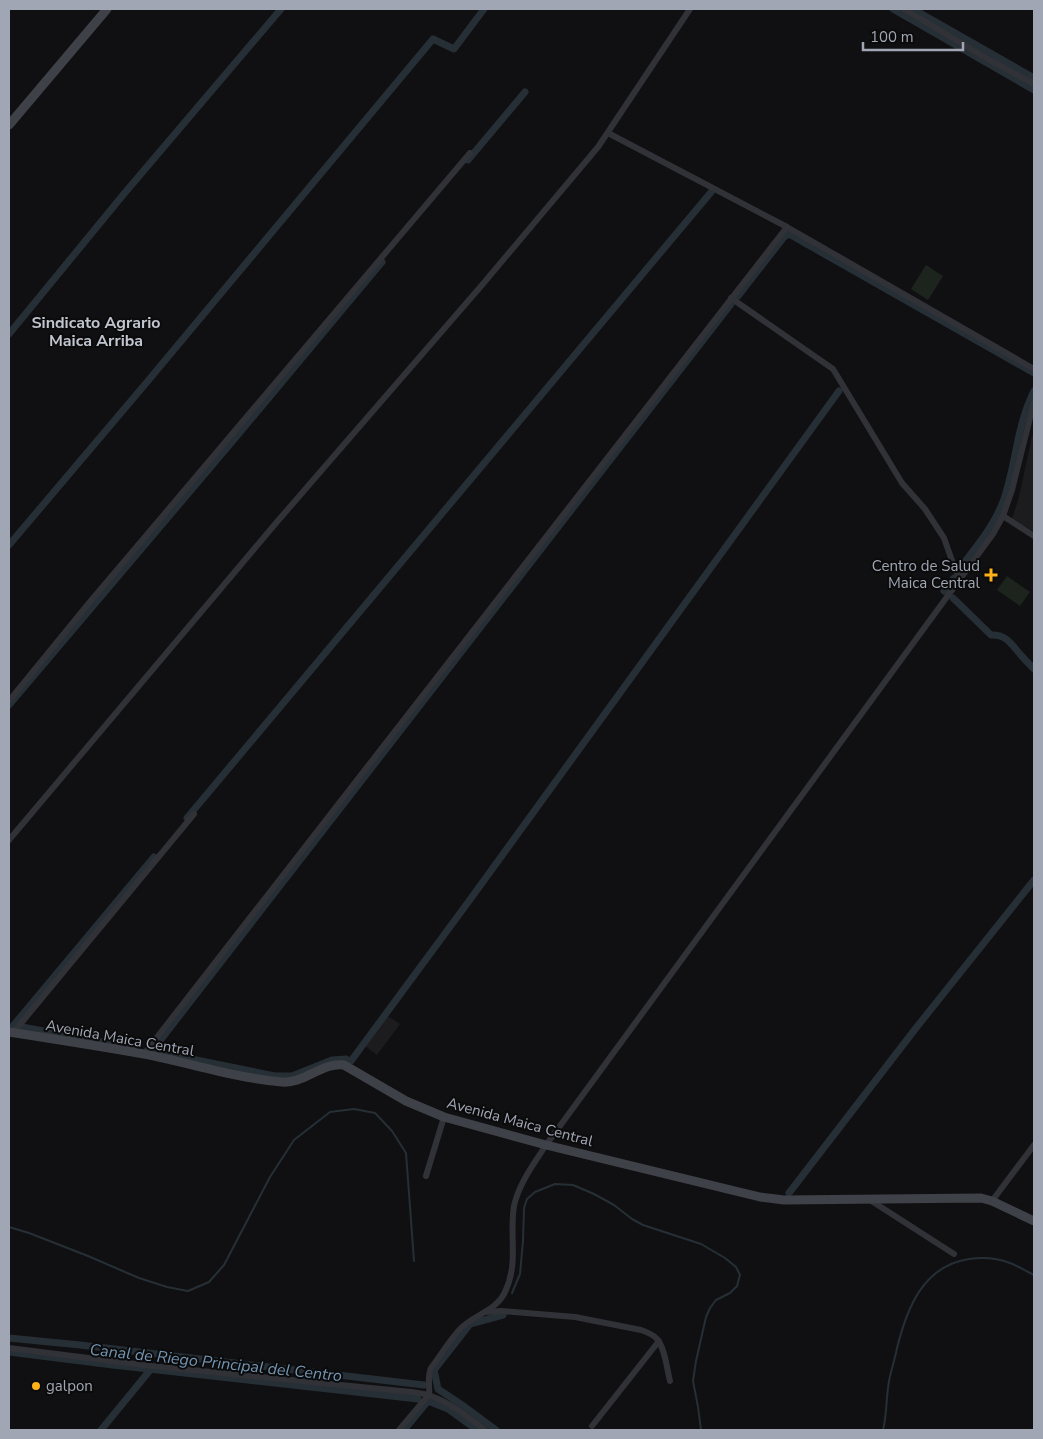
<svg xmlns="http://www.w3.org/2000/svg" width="1043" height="1439" font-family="'Nunito Sans',sans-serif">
<rect width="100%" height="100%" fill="#101012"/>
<!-- built -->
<g fill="#1c1c1f">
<polygon points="1032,436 1034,438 1034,532 1012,519 1019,497"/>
<polygon points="386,1015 400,1024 377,1055 365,1046"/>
</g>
<!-- green -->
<g fill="#1c241d">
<polygon points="926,265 943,276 928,300 911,289"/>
<polygon points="1007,576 1030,592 1020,606 997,590"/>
</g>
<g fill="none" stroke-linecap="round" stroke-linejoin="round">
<!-- stream -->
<g stroke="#262f36" stroke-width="2">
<polyline points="9,1227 29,1233 88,1256 139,1278 167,1287 188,1291 209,1282 224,1265 270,1177 294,1140 330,1112 354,1109 375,1113 392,1131 406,1153 414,1261"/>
<polyline points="512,1293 520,1274 523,1241 524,1208 527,1199 535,1192 555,1184 573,1185 594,1194 614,1205 632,1219 643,1225 701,1244 725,1258 736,1267 740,1275 737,1286 730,1293 716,1300 710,1308 706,1317 696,1361 693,1381 698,1407 701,1430"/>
<path d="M883 1430C887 1414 886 1398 889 1381 891 1370 895 1359 897 1348 907 1308 923 1266 969 1259 983 1257 997 1258 1010 1263 1018 1266 1026 1271 1034 1275"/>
</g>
<!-- canal -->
<g stroke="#262f36" stroke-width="7">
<polyline points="893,9 1034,90"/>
<polyline points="913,9 1034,78"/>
<polyline points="468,160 525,92"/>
<polyline points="738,296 784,237 789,234 1034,373"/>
<polyline points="9,334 123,195 281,9"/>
<polyline points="9,545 147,382 433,39 454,49 484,9"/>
<path d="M960 568C976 547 995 525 1004 499 1016 464 1017 424 1034 391"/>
<polyline points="944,591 954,578"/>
<path d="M953 598 991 635C1006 634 1011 644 1020 654 1024 659 1029 664 1034 669"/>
<polyline points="9,705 231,443 382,262"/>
<polyline points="187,818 712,191"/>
<polyline points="13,1026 154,857"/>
<polyline points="22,1027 133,1048"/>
<polyline points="346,1059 332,1060 292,1076 275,1076 152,1051 731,304"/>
<polyline points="351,1061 469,901 839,391"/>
<polyline points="789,1193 916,1028 1034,880"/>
<polyline points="9,1338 80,1345 424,1385"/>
<polyline points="9,1352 113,1365 418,1399"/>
<polyline points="428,1401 448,1409 477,1430"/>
<polyline points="101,1430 151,1369"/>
<polyline points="404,1430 428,1401"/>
<polyline points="496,1430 465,1407 438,1389 434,1370 470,1324 503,1315"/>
</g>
<!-- street -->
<g stroke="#313237" stroke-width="6">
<polyline points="904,9 988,59 1034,84"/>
<polyline points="608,133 787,227 1034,369"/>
<polyline points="731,298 833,369 902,483 925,509 944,538 955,569 960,579"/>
<polyline points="1003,516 1034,536"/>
<polyline points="9,701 89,603 470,153"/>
<polyline points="9,840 276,523 482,285 598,147 690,9"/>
<polyline points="13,1033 194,814"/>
<polyline points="144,1054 787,227"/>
<polyline points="426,1176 444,1117"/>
<polyline points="870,1200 954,1254"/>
<polyline points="992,1201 1034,1145"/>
<path d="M485 1312 501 1311 575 1317 641 1330C647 1332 652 1334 656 1338 665 1346 667 1370 670 1381"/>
<path d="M9 1348 152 1366 411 1392C417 1393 424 1393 431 1396 451 1403 468 1417 485 1430"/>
<polyline points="592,1426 659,1341"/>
<path d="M399 1430 421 1404 429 1395C430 1385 427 1376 431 1368 441 1355 450 1339 461 1328 474 1315 497 1310 505 1292 519 1263 509 1236 514 1206 519 1183 534 1164 546 1145L993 534 1003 516 1012 490 1034 402"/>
</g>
<!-- secondary -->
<g stroke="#3e4147" stroke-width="9">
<polyline points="9,125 107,9"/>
<path d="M9 1032C54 1039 99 1046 144 1054 190 1063 236 1078 282 1082 304 1084 322 1062 344 1065L406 1101 444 1117 546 1145 760 1197 784 1200 981 1198 992 1201 1034 1221"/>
</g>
</g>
<!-- markers -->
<g fill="#ffb11a" stroke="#0b0b0c" stroke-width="2">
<path d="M988.5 567.5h5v5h5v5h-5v5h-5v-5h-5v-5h5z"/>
<circle cx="36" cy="1386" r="5"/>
</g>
<g text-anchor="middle" stroke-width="4" stroke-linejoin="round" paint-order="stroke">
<!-- poi labels -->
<g font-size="15" fill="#a0a6b4" stroke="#0b0b0c" text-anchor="end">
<text x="980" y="571">Centro de Salud<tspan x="980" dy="17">Maica Central</tspan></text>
<text x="46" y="1391" text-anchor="start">galpon</text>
</g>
<!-- street labels -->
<g font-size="15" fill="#a0a6b4" stroke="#0b0b0c">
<text transform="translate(120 1038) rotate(10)" y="5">Avenida Maica Central</text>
<text transform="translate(520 1122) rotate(15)" y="5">Avenida Maica Central</text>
</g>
<!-- neighbourhood labels -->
<g font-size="16" font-weight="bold" fill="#c1c5cf" stroke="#0b0b0c">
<text x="96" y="328">Sindicato Agrario<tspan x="96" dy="18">Maica Arriba</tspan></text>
</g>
<!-- water labels -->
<g font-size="16" font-style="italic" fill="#7395b3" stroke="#0b0b0c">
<text transform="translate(216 1362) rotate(6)" y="6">Canal de Riego Principal del Centro</text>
</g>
</g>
<!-- border -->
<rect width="1043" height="1439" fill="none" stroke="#a0a6b4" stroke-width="20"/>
<!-- scale -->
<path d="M863 42v8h100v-8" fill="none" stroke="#a0a6b4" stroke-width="2.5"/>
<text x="870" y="42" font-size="15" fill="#a0a6b4" stroke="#0b0b0c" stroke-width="4" paint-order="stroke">100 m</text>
</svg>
